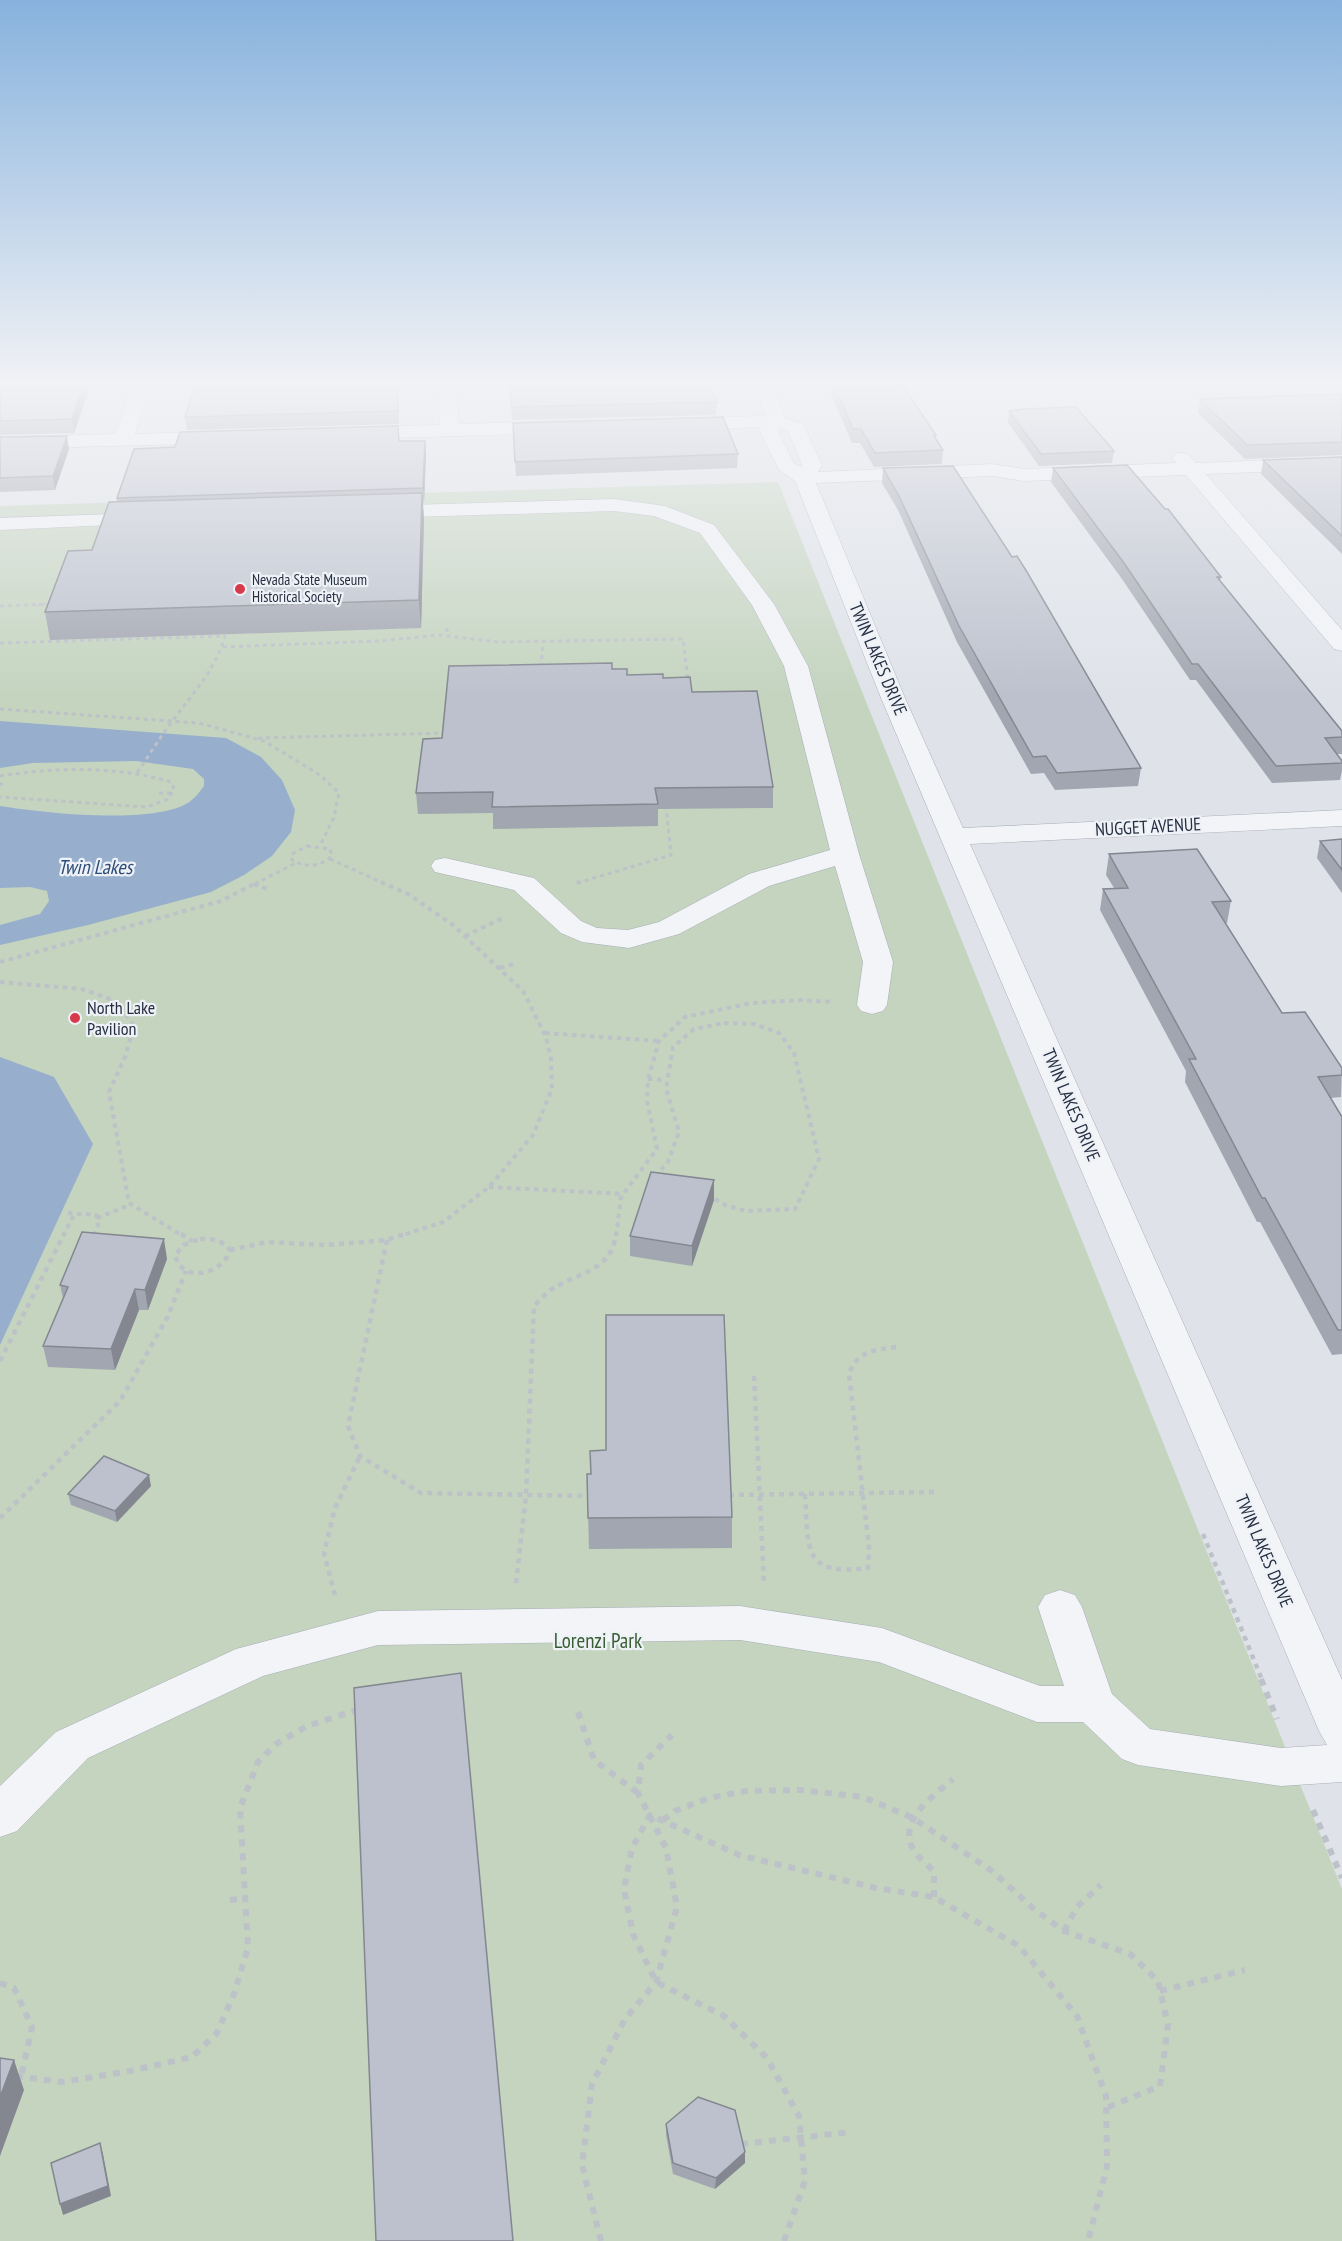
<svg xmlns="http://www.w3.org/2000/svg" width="1342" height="2241" font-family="'PT Sans Narrow',sans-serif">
<rect width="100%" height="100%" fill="#dfe3e9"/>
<!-- green -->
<polygon fill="#c4d4bf" points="778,482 1342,1889 1342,2241 0,2241 0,506"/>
<!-- water -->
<g fill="#97afcc">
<path d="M0 721 226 738 261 757 282 780 295 810 291 832 272 856 244 875 211 892 88 925 0 945V925L40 914 49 901 47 891 30 887 0 888V806C44 813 144 824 184 805 193 801 198 794 204 786V779L193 769 136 761 33 763 0 768Z"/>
<polygon points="0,1057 54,1077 93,1144 0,1345"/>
</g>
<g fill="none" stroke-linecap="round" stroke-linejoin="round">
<defs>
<g id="minor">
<polygon points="132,383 150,383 135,434 223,431 230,433 232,437 230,441 223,443 0,449 0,437 116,434"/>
<polygon points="438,383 456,383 459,424 559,421 566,423 568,427 566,431 559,433 356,439 349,437 347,433 349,429 356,427 440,425"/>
<path d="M758 383H776L773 387 785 418 803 424 805 428 822 465 818 472 992 464 1024 469 1176 463 1172 458 1175 454C1186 451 1189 455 1196 463L1342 457V469L1206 474 1342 630V651L1334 649 1186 475 1024 481 992 476 816 483 905 698 963 828 1342 810V826L970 844 1342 1680V1782L1281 1786 1138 1765 1122 1759 1083 1722H1037L879 1662 740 1640 378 1645 263 1676 88 1758 17 1831 0 1837V1786L56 1732 236 1649 378 1611 740 1606 882 1628 1040 1686H1064L1038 1607 1045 1595 1060 1590 1075 1595 1082 1607 1112 1694 1150 1729 1281 1748 1327 1745 1319 1731 881 698 795 481 779 470 759 430 761 427 680 430 673 428 671 424 673 420 680 418 766 416 755 387ZM780 428 788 431 802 465 801 467 794 463 778 431Z"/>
<polygon points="614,499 665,506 714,525 774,604 808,666 859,854 893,962 887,1005 883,1011 872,1014 861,1011 857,1005 863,962 835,866 769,886 679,934 629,948 582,942 561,933 514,890 435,872 431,866 435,860 445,858 534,878 581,921 597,928 628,930 659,922 749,874 830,850 784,666 752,605 700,533 654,516 614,511 378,518 371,516 368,512 371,508 378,506"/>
<polygon points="147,513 154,515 157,519 154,523 0,530 0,518"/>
</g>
</defs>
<!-- minor casing -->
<use href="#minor" stroke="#a8adb7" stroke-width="1"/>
<!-- path-far4 -->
<polyline stroke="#bdc1c8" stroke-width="2" stroke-dasharray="3 3" stroke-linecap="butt" points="32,605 53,604"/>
<!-- path-far3 -->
<g stroke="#bdc1c8" stroke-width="3" stroke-dasharray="4 4" stroke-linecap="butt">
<polyline points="0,606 53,604"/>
<polyline points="447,628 447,636"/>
<path d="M0 643 225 636C215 670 194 692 173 720 160 737 149 756 136 774"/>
<polyline points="223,647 378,641 439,635 499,642 683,639 688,681"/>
<polyline points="541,667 543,641"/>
<polyline points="0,709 199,723 264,741 320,775 339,793 334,817 320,846"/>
<polyline points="258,738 447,733"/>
<path d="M0 776C56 767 117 766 171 782L174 789 168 799 147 807 0 797"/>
<polyline points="0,784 3,784"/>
<polyline points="159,793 172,793"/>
<path d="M307 846 330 849 332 856C320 867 306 868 292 860V854Z"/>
<polyline points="330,859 385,884"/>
<polyline points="577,883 671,855 666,805"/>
<polyline points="255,884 296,863"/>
</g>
<!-- path-far2 -->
<g stroke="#bdc1c8" stroke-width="4" stroke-dasharray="4.5 4.5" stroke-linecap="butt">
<polyline points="381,882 408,894 453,925 523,991 546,1037 551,1059 552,1089 533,1135 489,1187 443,1222 400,1236"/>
<polyline points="577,883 580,882"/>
<polyline points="254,884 267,889"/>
<polyline points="465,936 505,917"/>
<polyline points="0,962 221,901 258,882"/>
<polyline points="500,968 514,964"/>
<polyline points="0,982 82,989 118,1002 134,1026 125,1057 109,1092 129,1203 183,1236"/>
<polyline points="94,1010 113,1001"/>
<polygon points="724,1023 754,1024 779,1033 794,1053 819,1159 795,1209 746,1211 725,1205 707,1194 666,1191 650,1182 668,1162 679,1132 666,1089 673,1047 694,1029"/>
<polyline points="545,1033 659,1041"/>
<polyline points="648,1079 666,1080"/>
<polyline points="489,1187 624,1194"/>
<polyline points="68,1213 96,1215 98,1225 93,1236"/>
<polyline points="97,1218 130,1205"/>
<polyline points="63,1236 75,1213"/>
<polyline points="616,1236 621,1197 657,1149 647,1101 648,1079 659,1041 685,1017 752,1003 801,1000 832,1002"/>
</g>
<!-- path-far1 -->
<g stroke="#bdc1c8" stroke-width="4.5" stroke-dasharray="5 5" stroke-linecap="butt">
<polyline points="181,1234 192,1241"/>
<path d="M200 1239C212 1238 222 1240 230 1250 223 1275 182 1284 175 1255L184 1245Z"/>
<polyline points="387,1240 348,1426 360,1456 421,1493 591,1496"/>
<polyline points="230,1250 267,1242 326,1245 387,1240 405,1234"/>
<polyline points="0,1361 64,1234"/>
<polyline points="754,1376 764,1582"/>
<path d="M805 1494C809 1549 801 1576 868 1568L869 1547 849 1374C857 1351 874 1350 896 1347"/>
<polyline points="729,1495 937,1492"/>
<polyline points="0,1518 120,1401 167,1318 186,1271"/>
<polyline points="1203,1534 1262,1680"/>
<path d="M516 1583 526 1496 534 1306C538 1302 543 1296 548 1292 574 1272 611 1274 616 1234"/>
<polyline points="335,1595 324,1553 335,1508 360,1456"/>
</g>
<!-- path -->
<g stroke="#bdc1c8" stroke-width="6" stroke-dasharray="7 7" stroke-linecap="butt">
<polyline points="1261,1679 1277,1719"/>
<polyline points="578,1712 594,1760 638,1793"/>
<polyline points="1313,1810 1342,1878"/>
<polyline points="663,1820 675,1811 709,1798 746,1791 801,1790 863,1797 913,1818 992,1871 1034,1909 1064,1931 1130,1954 1158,1981 1168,2025 1160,2086 1106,2108"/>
<path d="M934 1897V1872C927 1864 917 1857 912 1847 899 1818 935 1795 953 1779"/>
<polyline points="230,1900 247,1898"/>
<polyline points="1064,1931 1077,1907 1101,1885"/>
<polyline points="0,1983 14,1988 32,2027 21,2077"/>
<polyline points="1160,1991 1245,1970"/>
<polyline points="16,2076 61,2082 125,2072 192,2057 217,2033 234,1994 248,1948 240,1808 258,1762 276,1744 307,1726 360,1709"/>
<polyline points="741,2144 851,2132"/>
<polyline points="601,2241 582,2165 592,2084 625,2019 656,1982 677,1907 666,1848 638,1793 641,1765 672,1735"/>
<polyline points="784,2241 805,2181 799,2116 767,2058 724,2016 656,1982 633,1934 624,1889 632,1848 650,1815 739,1855 876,1888 934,1897 1019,1946 1077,2016 1106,2096 1107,2166 1088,2241"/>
</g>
<!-- minor -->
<use href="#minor" fill="#f2f4f7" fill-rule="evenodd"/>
</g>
<!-- wall -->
<g fill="#a2a6b0">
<polygon points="0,383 91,383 74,433 0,435"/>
<polygon points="397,383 399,424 187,430 185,417"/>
<polygon points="510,383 717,402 716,415 512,420"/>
<polygon points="831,383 901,383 936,435 936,438 943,450 942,464 874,467 860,443 852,443 830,392"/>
<polygon points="1342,394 1342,455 1245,459 1198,413 1200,399"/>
<polygon points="1009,411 1114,451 1112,463 1039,466 1008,423"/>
<polygon points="513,423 738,454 737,468 516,476"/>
<polygon points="0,437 69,449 55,490 0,492"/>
<polygon points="400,441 426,454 424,503 423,503 424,519 421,628 50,640 45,612 92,550 117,502 117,498"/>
<polygon points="1342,457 1342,554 1261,474 1263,460"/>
<polygon points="883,468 1012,557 1141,768 1138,786 1055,790 1044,773 1031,774 957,642 898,510 882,483"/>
<polygon points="1053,468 1221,577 1220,581 1342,731 1342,754 1337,754 1342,761 1342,771 1340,780 1272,783 1196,680 1190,680 1122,579 1051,482"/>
<polygon points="612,669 627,675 663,678 692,692 773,787 773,808 658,809 658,826 493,829 493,813 418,814 416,793 442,738"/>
<polygon points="1342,839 1342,893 1317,858 1320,841"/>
<polygon points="1109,854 1231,901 1227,923 1225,923 1282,1013 1342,1068 1341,1097 1331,1098 1342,1117 1342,1354 1332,1355 1260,1222 1257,1222 1185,1082 1186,1071 1100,910 1103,889 1114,888 1106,875"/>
<polygon points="714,1180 714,1200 692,1266 630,1256 630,1236"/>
<polygon points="167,1259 148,1310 139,1310 115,1370 48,1367 43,1346 63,1298 60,1285"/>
<polygon points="587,1474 732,1517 732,1548 589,1549"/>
<polygon points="151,1486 117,1522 71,1505 68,1494"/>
<polygon points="666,2124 745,2152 745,2163 715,2189 673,2174 666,2135"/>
</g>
<!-- shaded-wall -->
<g fill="#848790">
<polygon points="84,383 91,383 74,433 72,419"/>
<polygon points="67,436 69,449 55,490 53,476"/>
<polygon points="425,441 426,454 424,503 423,488"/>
<polygon points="422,493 424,519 421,628 419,600"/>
<polygon points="714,1180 714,1200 692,1266 692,1246"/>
<polygon points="164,1239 167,1259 148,1310 145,1290"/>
<polygon points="135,1289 139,1310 115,1370 111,1349"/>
<polygon points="149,1475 151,1486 117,1522 115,1511"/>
<polygon points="14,2060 24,2090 0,2156 0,2097"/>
<polygon points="100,2143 103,2154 111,2196 63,2215 60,2204"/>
<polygon points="745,2152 745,2163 715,2189 716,2178"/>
</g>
<!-- building -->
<g fill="#bcc1cd" stroke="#848790" stroke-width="1.5">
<polygon points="0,383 84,383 72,419 0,421"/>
<polygon points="196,383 397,383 398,411 185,417"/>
<polygon points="510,383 709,383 717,402 512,407"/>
<polygon points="833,383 901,383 936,435 934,436 943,450 875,453 861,429 853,429"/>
<polygon points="1342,394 1342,442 1247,445 1200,399"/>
<polygon points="1076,407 1114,451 1041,454 1009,411 1024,409"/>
<polygon points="723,417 738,454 515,462 513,423"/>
<polygon points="398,426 399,441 425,441 423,488 117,498 134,449 175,447 180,432"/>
<polygon points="67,436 53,476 0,478 0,437"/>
<polygon points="1342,457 1342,536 1263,460"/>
<polygon points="1127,465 1165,509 1168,509 1221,577 1217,577 1342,731 1342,737 1325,738 1342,761 1342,763 1276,766 1198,664 1192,664 1124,563 1053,468"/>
<polygon points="953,466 1012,557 1017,556 1027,572 1141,768 1057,773 1046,756 1033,757 959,626 899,496 883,468"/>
<polygon points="422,493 419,600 45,612 68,551 92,550 109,502"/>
<polygon points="612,663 612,669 627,669 627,675 663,674 663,678 690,677 692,692 757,691 773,787 655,788 658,804 492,807 493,792 416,793 423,739 442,738 449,666"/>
<polygon points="1342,839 1342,870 1320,841"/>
<polygon points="1197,849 1231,901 1212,902 1282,1013 1305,1012 1342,1068 1342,1075 1318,1077 1342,1117 1342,1330 1338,1330 1265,1198 1262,1198 1189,1059 1196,1059 1103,889 1128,888 1109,854"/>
<polygon points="651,1172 714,1180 692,1246 630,1236"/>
<polygon points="82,1232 164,1239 145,1290 135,1289 111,1349 43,1346 68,1287 60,1285"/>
<polygon points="606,1315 724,1315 732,1517 588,1518 587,1474 591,1474 590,1451 606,1450"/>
<polygon points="104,1456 149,1475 115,1511 68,1494"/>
<polygon points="461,1673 513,2241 376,2241 354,1688"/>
<polygon points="0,2058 14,2060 0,2097"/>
<polygon points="698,2097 735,2110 745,2152 716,2178 673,2163 666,2124"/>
<polygon points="100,2143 108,2186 60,2204 51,2163"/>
</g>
<!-- sky -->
<linearGradient id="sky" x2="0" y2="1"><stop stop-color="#87b2dd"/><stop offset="0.55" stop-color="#f1f2f5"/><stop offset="1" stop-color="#f1f2f5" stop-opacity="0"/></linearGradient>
<rect width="1342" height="697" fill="url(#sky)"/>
<!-- markers -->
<g fill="#d83a4c" stroke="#eef2f7" stroke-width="2">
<circle cx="240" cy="589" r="6"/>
<circle cx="75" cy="1018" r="6"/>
</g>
<g text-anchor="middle" stroke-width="4.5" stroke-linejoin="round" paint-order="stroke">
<!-- far-poi labels -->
<g font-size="15" fill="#262f42" stroke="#eef2f7" text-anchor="start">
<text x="252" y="585">Nevada State Museum<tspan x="252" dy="17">Historical Society</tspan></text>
</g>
<!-- street labels -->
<g font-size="18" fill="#262f42" stroke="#eef2f7">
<text transform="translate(878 659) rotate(67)" y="6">TWIN LAKES DRIVE</text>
<text transform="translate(1148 827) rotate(-3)" y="6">NUGGET AVENUE</text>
<text transform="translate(1071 1105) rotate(67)" y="6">TWIN LAKES DRIVE</text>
<text transform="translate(1264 1551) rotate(67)" y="6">TWIN LAKES DRIVE</text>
</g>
<!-- poi labels -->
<g font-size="18" fill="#262f42" stroke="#eef2f7" text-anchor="start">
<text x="87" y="1014">North Lake<tspan x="87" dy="21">Pavilion</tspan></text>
</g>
<!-- water labels -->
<g font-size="20" font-style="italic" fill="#2e4c79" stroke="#eef2f7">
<text x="95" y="874">Twin Lakes</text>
</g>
<!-- near-park labels -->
<g font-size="21" fill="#395e33" stroke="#eef2f7">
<text x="598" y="1648">Lorenzi Park</text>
</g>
</g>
</svg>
